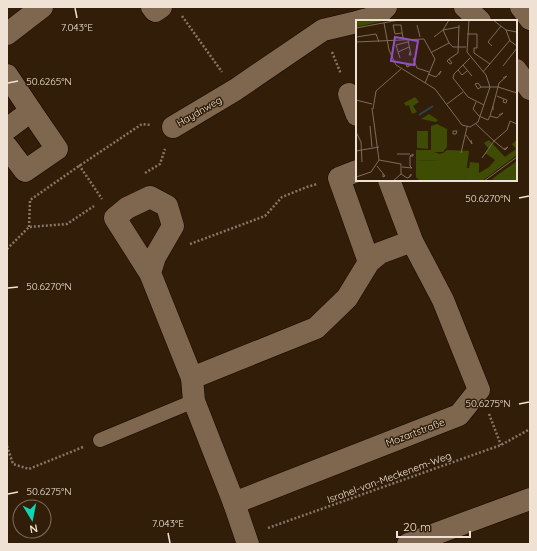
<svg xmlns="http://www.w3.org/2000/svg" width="537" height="551" font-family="Quicksand,sans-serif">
<rect width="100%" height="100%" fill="#321e08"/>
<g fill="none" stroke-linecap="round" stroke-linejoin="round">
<defs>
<polyline id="lane" points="100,440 194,401"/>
<g id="street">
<polyline points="152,7 155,11 161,7"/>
<polyline points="360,21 376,17 386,7"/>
<polyline points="7,34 42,7"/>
<polyline points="7,75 31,111 57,149 25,171 7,147"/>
<polyline points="349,94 357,115"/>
<polyline points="173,127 235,90 323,30 357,22"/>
<polyline points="7,129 31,111"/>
<polyline points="357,171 339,178 369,262"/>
<polyline points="150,273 155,257 173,226 167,206 150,197 127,208 115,218 150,273 192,378 194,401 234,503 248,544"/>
<polyline points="192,378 316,328 347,298 369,262 380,253 412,241"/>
<polyline points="234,503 459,415 479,390 443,300 412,241 389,180"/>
<polyline points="408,544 530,499"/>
</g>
<g id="secondary">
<polyline points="465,7 480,21"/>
<polyline points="521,7 530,19"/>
<polyline points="516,70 530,89"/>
</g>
</defs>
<!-- lane casing -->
<use href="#lane" stroke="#190700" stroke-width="15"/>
<!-- street casing -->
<use href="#street" stroke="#190700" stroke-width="23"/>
<!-- secondary casing -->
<use href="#secondary" stroke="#190700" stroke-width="23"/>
<!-- path -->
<g stroke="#877664" stroke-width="2.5" stroke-dasharray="2 2" stroke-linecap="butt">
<polyline points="182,16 222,72"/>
<polyline points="332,52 341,74"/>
<polyline points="79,165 102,199"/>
<polyline points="145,173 160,164 165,149"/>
<polyline points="29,227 30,200 79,166 142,124 151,125"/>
<polyline points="190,244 265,216 282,197 307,187 317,184"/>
<polyline points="7,249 29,227 67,224 94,206"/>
<polyline points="489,414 501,445"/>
<polyline points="7,446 13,464 29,469 83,447"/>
<polyline points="268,528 501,445 530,429"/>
</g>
<!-- lane -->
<use href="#lane" stroke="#7f674f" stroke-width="14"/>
<!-- street -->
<use href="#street" stroke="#7f674f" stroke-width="22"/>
<!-- secondary -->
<use href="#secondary" stroke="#7f674f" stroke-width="22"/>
</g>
<!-- ticks -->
<path fill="none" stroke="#efe1d4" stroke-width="1.5" d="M75 8 77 18M8 83 18 81M519 198 529 196M8 288 18 287M519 404 529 402M8 494 18 492M168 533 170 543"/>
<g text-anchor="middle" stroke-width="3" stroke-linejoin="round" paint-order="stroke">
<!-- street labels -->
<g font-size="10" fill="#efe1d4" stroke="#321e08">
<text transform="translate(199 111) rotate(-30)" y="4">Haydnweg</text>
<text transform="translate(415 432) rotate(-21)" y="4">Mozartstraße</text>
<text transform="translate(389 477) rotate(-20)" y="4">Israhel-van-Meckenem-Weg</text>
</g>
</g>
<!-- overview -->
<g transform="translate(356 20)">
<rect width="161" height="161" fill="#321e08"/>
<path d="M133 120 149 137 160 129 156 124 161 120V135L126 161H109L110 148H113L114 142 123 143V153L133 147 139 140 129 133 133 129 128 123ZM60 140 84 141V161H64L60 157ZM161 141V161H134L140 156Z" fill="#3e4c04"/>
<path d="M0 0H31L0 7ZM59 77 63 82 57 86 61 92 56 94 53 85 50 86 48 83ZM73 94 82 100 80 102 65 99ZM81 104 91 109V127L87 132H78L84 134 87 133 91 130 113 131 109 161H84V141L60 140V130H75V106ZM61 111H72V129L61 128Z" fill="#3e4c04"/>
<path fill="none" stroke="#214a50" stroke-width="2" d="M63 95 77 86"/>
<path fill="none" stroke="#7e6c5a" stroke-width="1" d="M93 0 87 10 93 23 97 27H110M137 0 150 10 161 12M28 3 33 30 40 45 79 69 106 105 114 107 122 102 134 67 130 55 111 32 113 0M61 5 64 17M0 8 43 0M150 10 154 21 161 26M46 13 39 14 37 5H45L47 18M111 14H121V28H118V33L134 44M0 17 20 14 23 22M78 17 87 10 103 7M52 20 55 35H53L54 32M0 22 68 19 79 39 69 63M136 26 132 22 145 6M42 32 53 27M76 32 93 23M44 38 40 25 52 22M57 38 61 48 73 52M114 38 98 54 97 58 112 77 128 85M93 39 102 33 103 5M93 39 96 43 94 44 91 41ZM107 45 116 56M53 46 50 44 51 47 59 43M147 46 161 28M102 50 106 55 111 51M127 52 154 20M72 54 80 57 85 51 83 55M122 63 125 67 122 69 119 64ZM125 67H142L161 73M141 76 148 79 147 82 150 83 151 80 148 79M0 80 16 84M120 82 117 89 123 96 132 100 134 96 141 98 147 93 143 95M91 84 107 72M137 86 143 63 151 56 147 58M17 89 20 71 45 49M134 96 137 86V90M120 104 138 121 126 138M14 106 16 127M97 111H101L100 114H97ZM0 112 5 122 6 142M110 115 116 124 115 120M148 129 152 127 149 130 138 121 151 110 154 101 161 104M0 131 23 127M105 133 111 107M41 134H54M54 136 57 134V136H54V146M23 140 45 144V154L37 161M21 146 29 156 27 157V154M46 147 56 148 54 146M45 154 51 158H52L53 157 55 156V154L53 157M0 157 15 152 23 140 16 88M128 161 161 137"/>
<path fill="#9250c3" fill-opacity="0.15" stroke="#9250c3" stroke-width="2" d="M39 17 62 21 58 45 35 41Z"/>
<rect width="161" height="161" fill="none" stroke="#efe1d4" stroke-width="2"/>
</g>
<g font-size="10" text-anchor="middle" fill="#efe1d4" stroke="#321e08" stroke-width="3" stroke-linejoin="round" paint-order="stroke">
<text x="77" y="31">7.043°E</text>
<text x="49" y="85">50.6265°N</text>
<text x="488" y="202">50.6270°N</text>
<text x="49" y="290">50.6270°N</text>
<text x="488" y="407">50.6275°N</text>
<text x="49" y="495">50.6275°N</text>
<text x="168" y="527">7.043°E</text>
</g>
<!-- border -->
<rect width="537" height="551" fill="none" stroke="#efe1d4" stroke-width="16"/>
<!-- north arrow -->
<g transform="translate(32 519) rotate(170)"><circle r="19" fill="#321e08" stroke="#7e6c5a"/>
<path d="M0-3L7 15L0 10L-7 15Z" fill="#0dd5b5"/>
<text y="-6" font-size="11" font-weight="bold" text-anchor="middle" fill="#efe1d4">N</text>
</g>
<!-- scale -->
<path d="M397 531v6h73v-6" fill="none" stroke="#efe1d4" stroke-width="2"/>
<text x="403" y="531" font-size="12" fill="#efe1d4" stroke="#321e08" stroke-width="3" paint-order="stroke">20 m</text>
</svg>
